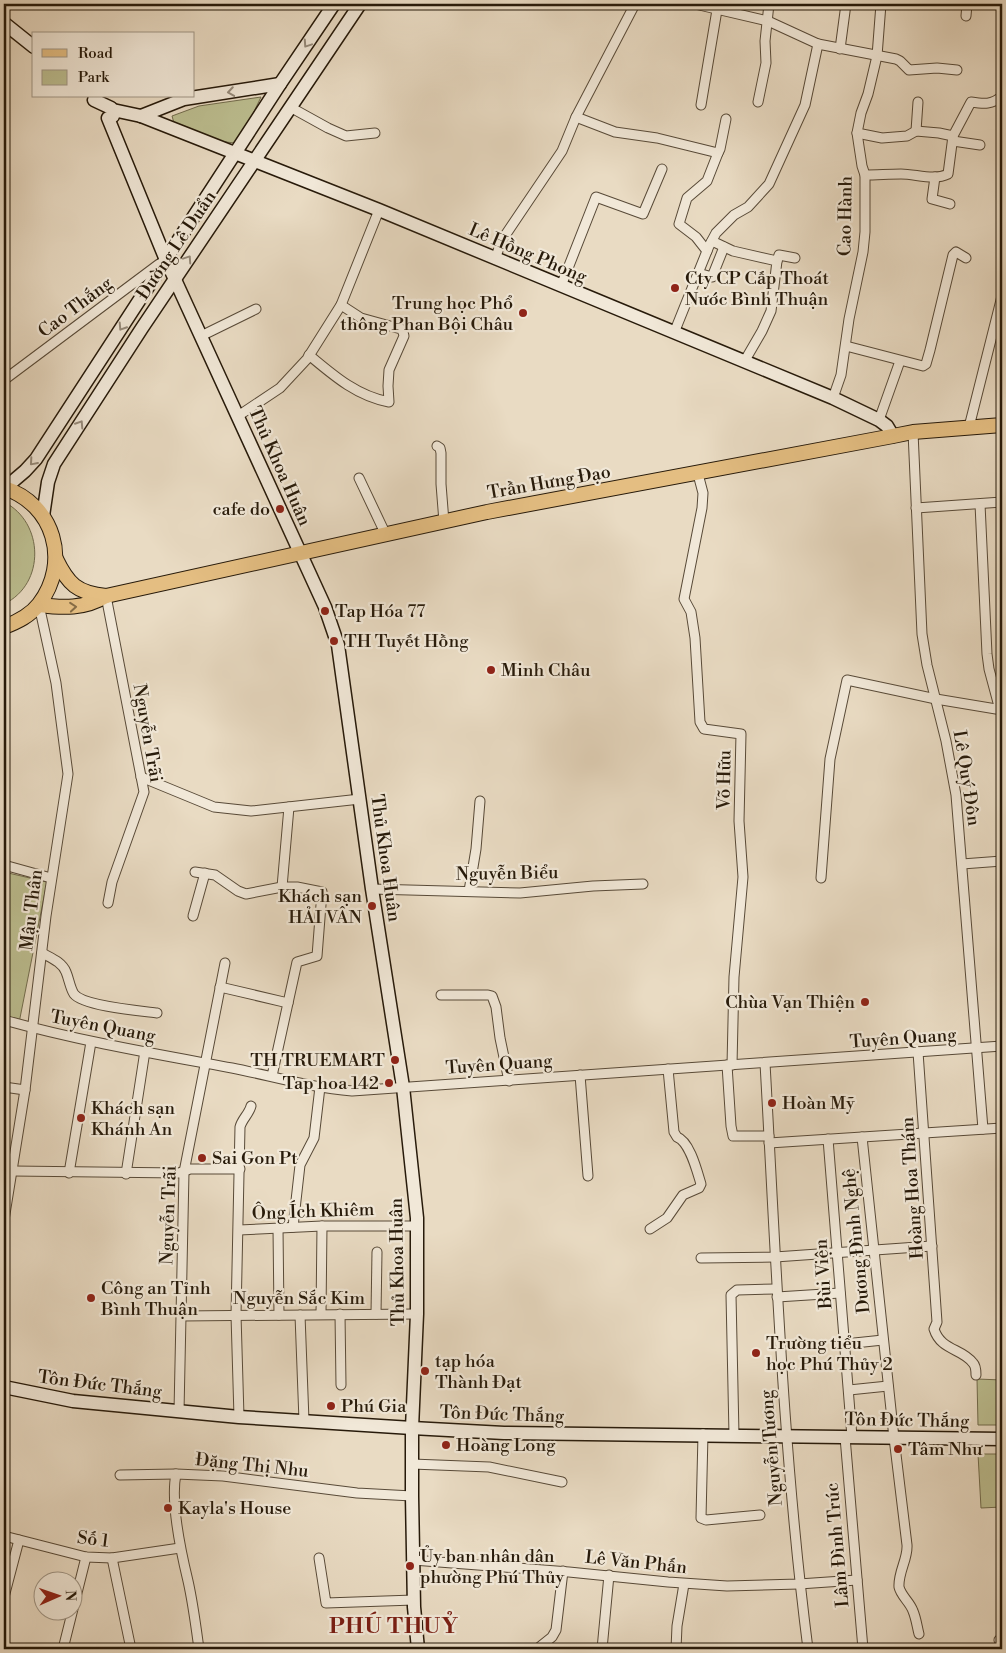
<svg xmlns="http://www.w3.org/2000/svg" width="1006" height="1653" font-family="'Libre Bodoni',serif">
<rect width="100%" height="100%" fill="#e9dbc3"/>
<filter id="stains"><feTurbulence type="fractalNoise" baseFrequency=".004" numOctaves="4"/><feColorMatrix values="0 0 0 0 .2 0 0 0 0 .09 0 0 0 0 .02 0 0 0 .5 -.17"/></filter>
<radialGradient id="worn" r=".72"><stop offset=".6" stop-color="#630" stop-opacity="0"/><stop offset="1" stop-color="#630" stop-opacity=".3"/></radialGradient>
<!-- green -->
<g fill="#bcbe90" stroke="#726c4d">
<polygon points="261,97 248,124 235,143 217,141 174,123 172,116 199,106"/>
<path d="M4 502C44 522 46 584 4 604Z"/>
<polygon points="4,872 47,882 19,1023 4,1019"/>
<polygon points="977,1379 1002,1380 1002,1425 978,1425"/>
<polygon points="978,1454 1002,1454 1002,1507 981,1508"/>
</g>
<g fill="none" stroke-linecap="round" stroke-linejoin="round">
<defs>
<g id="street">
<polyline points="695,4 768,21 818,44 896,59 900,61 909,70 937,68 957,70"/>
<polyline points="966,16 967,4"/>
<polyline points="840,49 846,4"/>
<polyline points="758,102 766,63 765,41 769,4"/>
<polyline points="701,105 718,4"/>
<polyline points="290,107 328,128 346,136 375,133"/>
<polyline points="576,117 615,132 657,138 718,153 720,149 726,119"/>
<polyline points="916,131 918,102"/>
<path d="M857 133 882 138 907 136 916 131 939 133 953 136 971 102C984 104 992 105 1002 96"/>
<polyline points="953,141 980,145"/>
<path d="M865 175C877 175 889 174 901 174 916 174 934 181 948 174L953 136"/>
<polyline points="935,177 932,199 950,204"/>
<polyline points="712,241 733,251 777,261 771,311 762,331 744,362"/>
<polyline points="707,251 696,237 679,224 687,198 707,181 718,153"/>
<polyline points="495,259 502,240 562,151 576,117 635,4"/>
<polyline points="777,261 779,255 795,258"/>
<polyline points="698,273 712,277 724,247"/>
<polyline points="561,286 596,197 643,214 662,169"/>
<polyline points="674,333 709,246 716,233 734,215 748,207 769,184 805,105 818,44"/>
<polyline points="201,336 256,309"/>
<polyline points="846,346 923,366 926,364 930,350 953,255 956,252 966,258"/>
<path d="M309 355C334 376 357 396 389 402L388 386 389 370 404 336 403 332 401 329 361 318 341 305"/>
<polyline points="4,380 159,264"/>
<polyline points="833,398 841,375 849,319 863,252 865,232 865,175 862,166 857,133 861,113 868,94 877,56 881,4"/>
<polyline points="238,416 280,388 307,359 341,305 379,210"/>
<polyline points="879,420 900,361"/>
<polyline points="969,427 1002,296"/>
<polyline points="913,432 922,634 927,665 946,741 956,795 983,1129"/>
<polyline points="437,446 440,448 441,453 441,484 444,522"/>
<polyline points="698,474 703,493 702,508 684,599 691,612 695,638 700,722 704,729 741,734 739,821 743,877 734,977 732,1065"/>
<polyline points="359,478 386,535"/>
<polyline points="980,504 987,654 989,669 1000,710"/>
<polyline points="916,508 1002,502"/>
<polyline points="106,596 144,792 112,882 108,903"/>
<polyline points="141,777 214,807 251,811 360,799"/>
<polyline points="962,864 1002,861"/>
<polyline points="4,865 51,878"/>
<polyline points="195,872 215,875 238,891 246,894 282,887 297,887 322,892 317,956 297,962 272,1076"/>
<polyline points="821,878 830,759 847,680 936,699 1002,710"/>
<polyline points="282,887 289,807"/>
<polyline points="372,889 520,893 593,886 643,884"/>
<polyline points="469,891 476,849 480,801"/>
<polyline points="193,916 205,873"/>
<path d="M42 953C51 958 62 962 66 972 69 979 70 988 74 994 83 1006 141 1011 157 1013"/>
<polyline points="220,987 288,1003"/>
<polyline points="441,995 488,995 492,996 496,1007 500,1038 509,1081"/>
<path d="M4 1020C79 1041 156 1054 232 1068 272 1076 312 1088 352 1091L1002 1046"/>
<path d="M918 1052 937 1322 934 1329C941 1351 962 1348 973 1363 976 1366 976 1371 976 1375"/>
<path d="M765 1063C776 1259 783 1455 808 1649"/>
<polyline points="727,1065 731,1126 733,1136 769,1136"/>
<polyline points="580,1075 588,1176"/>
<polyline points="4,1087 25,1090"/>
<path d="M862 1137 894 1438 907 1545C908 1559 898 1572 899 1587 901 1596 910 1602 913 1611 916 1618 917 1626 919 1634"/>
<polyline points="828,1139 852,1437"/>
<polyline points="769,1143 1002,1128"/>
<polyline points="13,1171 179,1173 190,1169 240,1169"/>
<polyline points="69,1173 91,1042"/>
<polyline points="126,1174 145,1051"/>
<polyline points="4,1220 25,1090 46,916 68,774 56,683 39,605"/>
<polyline points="293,1227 300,1165 314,1138 320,1087"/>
<polyline points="278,1228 279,1315"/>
<path d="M650 1229 667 1218 683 1195 699 1188 701 1184C697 1171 690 1142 677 1137L674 1132 668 1069"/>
<polyline points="239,1230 322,1226 417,1226"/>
<polyline points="701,1258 775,1257 932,1246"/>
<polyline points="777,1297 840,1293"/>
<polyline points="321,1314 322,1226"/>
<polyline points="340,1314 341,1385"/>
<polyline points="376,1314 377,1252"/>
<polyline points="300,1315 304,1421"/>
<polyline points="182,1316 417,1314"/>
<polyline points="845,1344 883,1340"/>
<polyline points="849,1390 888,1386"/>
<polyline points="179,1412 184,1172 225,963"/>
<path d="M239 1417 236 1315 240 1127C242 1119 249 1114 251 1106"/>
<polyline points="703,1434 701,1518 706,1520 760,1515"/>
<polyline points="734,1435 731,1295 737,1290 776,1289"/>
<polyline points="845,1437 863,1649"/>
<polyline points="412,1464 489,1467 562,1482"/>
<polyline points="120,1475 176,1474"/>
<polyline points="4,1536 86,1557 112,1558 180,1548"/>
<polyline points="112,1558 131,1649"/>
<polyline points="319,1558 326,1603 414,1600"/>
<polyline points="413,1560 569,1572 668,1582 727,1586 799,1584 857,1580"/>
<polyline points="4,1597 19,1540"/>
<polyline points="999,1640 1002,1639"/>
<polyline points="63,1649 86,1557"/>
<path d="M199 1649C196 1627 193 1603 188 1581 181 1552 170 1503 176 1474L223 1476 357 1493 412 1496"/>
<polyline points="537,1649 552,1637 556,1630 563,1571"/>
<polyline points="602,1649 609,1575"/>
<polyline points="676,1649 677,1626 684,1584"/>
</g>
<g id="secondary">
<polyline points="4,23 34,47"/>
<polyline points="94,100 111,108 114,112 113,116"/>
<polyline points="113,110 141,116 379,210 833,398 879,420 887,426 893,436"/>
<polyline points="141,116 184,99 280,84"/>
<polyline points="108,118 166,260 325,607 338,645 372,889 403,1087 417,1218 417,1314 412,1428 412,1496 414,1607 418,1649"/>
<polyline points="5,488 25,471 36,459 280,84 334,4"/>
<polyline points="43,516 48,482 54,464 142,328 360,4"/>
<polyline points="4,1387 73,1401 239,1417 412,1428 504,1433 1002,1439"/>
</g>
<g id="primary">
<path d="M4 488C54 504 71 562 39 604 30 616 17 622 4 627"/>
<path d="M56 559C68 584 77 593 106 596"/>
<path d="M39 605C63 608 84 609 106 596L487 512 893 436 913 432 1002 425"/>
</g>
</defs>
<!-- street casing -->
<use href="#street" stroke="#584a38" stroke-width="11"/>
<!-- secondary casing -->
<use href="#secondary" stroke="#271a0a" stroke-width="15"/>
<!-- primary casing -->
<use href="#primary" stroke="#271a0a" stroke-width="16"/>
<!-- street -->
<use href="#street" stroke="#f1e8d8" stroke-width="9"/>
<!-- secondary -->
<use href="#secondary" stroke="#f1e8d8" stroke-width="12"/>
<!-- primary -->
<use href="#primary" stroke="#e4be82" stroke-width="14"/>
</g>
<!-- one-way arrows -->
<defs><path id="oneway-chevron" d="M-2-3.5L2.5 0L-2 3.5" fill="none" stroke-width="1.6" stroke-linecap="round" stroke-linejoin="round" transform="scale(1.25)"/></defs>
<g stroke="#968b7b">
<use href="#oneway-chevron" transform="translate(307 44) rotate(124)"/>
<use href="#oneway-chevron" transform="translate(231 92) rotate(171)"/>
<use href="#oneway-chevron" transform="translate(188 259) rotate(-56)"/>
<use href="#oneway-chevron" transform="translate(122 327) rotate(123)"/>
<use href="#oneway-chevron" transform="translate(80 424) rotate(-57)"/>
<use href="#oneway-chevron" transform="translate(33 462) rotate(131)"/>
</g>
<use stroke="#866c46" href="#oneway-chevron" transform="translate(73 607) rotate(-5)"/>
<!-- markers -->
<g fill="#8f2418" stroke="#f1e8d8" stroke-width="2">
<circle cx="675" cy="288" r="5"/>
<circle cx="523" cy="313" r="5"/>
<circle cx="280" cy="509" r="5"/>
<circle cx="325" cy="611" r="5"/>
<circle cx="334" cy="641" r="5"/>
<circle cx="491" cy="670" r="5"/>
<circle cx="372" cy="906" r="5"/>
<circle cx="865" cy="1002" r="5"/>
<circle cx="395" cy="1060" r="5"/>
<circle cx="389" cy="1083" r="5"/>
<circle cx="772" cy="1103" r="5"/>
<circle cx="81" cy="1118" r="5"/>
<circle cx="202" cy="1158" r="5"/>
<circle cx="91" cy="1298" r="5"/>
<circle cx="756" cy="1353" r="5"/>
<circle cx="425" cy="1371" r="5"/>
<circle cx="331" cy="1406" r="5"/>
<circle cx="446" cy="1445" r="5"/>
<circle cx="898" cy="1449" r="5"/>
<circle cx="168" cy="1508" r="5"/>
<circle cx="410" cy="1566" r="5"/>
</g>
<g text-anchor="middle" stroke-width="4.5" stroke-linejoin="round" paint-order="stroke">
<!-- street labels -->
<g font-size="18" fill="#271a0a" stroke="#f1e8d8">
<text transform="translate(845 216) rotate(-89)" y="6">Cao Hành</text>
<text transform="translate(176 245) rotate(-56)" y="6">Đường Lê Duẩn</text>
<text transform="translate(528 253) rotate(23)" y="6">Lê Hồng Phong</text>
<text transform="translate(75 307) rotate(-37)" y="6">Cao Thắng</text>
<text transform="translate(280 466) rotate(66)" y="6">Thủ Khoa Huân</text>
<text transform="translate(549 482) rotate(-10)" y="6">Trần Hưng Đạo</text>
<text transform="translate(148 733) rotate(80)" y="6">Nguyễn Trãi</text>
<text transform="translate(967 778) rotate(81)" y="6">Lê Quý Đôn</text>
<text transform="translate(724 780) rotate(-89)" y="6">Võ Hữu</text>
<text transform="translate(386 858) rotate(82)" y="6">Thủ Khoa Huân</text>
<text transform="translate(507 873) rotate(-1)" y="6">Nguyễn Biểu</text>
<text transform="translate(31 910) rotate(-83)" y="6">Mậu Thân</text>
<text transform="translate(103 1026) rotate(11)" y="6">Tuyên Quang</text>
<text transform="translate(903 1038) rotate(-4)" y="6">Tuyên Quang</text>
<text transform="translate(499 1064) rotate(-4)" y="6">Tuyên Quang</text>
<text transform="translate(912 1188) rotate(-94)" y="6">Hoàng Hoa Thám</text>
<text transform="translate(313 1211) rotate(-2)" y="6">Ông Ích Khiêm</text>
<text transform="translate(168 1215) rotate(-88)" y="6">Nguyễn Trãi</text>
<text transform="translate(856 1241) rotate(-96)" y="6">Dương Đình Nghệ</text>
<text transform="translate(397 1262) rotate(-91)" y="6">Thủ Khoa Huân</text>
<text transform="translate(823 1274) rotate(-94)" y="6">Bùi Viện</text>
<text x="299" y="1304">Nguyễn Sắc Kim</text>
<text transform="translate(100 1384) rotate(7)" y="6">Tôn Đức Thắng</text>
<text transform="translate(502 1414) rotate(2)" y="6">Tôn Đức Thắng</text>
<text transform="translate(907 1420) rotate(1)" y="6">Tôn Đức Thắng</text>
<text transform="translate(771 1448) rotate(-95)" y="6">Nguyễn Tương</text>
<text transform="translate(252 1465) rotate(6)" y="6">Đặng Thị Nhu</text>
<text transform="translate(93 1539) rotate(7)" y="6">Số 1</text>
<text transform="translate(837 1545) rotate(-95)" y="6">Lâm Đình Trúc</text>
<text transform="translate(636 1562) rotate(6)" y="6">Lê Văn Phấn</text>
</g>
<!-- poi labels -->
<g font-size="18" fill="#271a0a" stroke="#f1e8d8" text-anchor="start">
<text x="685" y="284">Cty CP Cấp Thoát<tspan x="685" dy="21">Nước Bình Thuận</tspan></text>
<text x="513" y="309" text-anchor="end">Trung học Phổ<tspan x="513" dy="21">thông Phan Bội Châu</tspan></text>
<text x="270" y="515" text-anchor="end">cafe do</text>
<text x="335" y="617">Tap Hóa 77</text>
<text x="344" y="647">TH Tuyết Hồng</text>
<text x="501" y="676">Minh Châu</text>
<text x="362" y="902" text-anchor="end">Khách sạn<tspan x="362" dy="21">HẢI VÂN</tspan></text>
<text x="855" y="1008" text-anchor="end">Chùa Vạn Thiện</text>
<text x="385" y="1066" text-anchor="end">TH TRUEMART</text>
<text x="379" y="1089" text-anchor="end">Tap hoa 142</text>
<text x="782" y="1109">Hoàn Mỹ</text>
<text x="91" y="1114">Khách sạn<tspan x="91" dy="21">Khánh An</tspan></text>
<text x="212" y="1164">Sai Gon Pt</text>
<text x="101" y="1294">Công an Tỉnh<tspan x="101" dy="21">Bình Thuận</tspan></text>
<text x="766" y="1349">Trường tiểu<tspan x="766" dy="21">học Phú Thủy 2</tspan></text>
<text x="435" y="1367">tạp hóa<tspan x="435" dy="21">Thành Đạt</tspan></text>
<text x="341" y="1412">Phú Gia</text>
<text x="456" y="1451">Hoàng Long</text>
<text x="908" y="1455">Tâm Như</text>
<text x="178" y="1514">Kayla's House</text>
<text x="420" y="1562">Ủy ban nhân dân<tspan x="420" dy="21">phường Phú Thủy</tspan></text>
</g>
<!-- district labels -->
<g font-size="22" font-weight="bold" letter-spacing="1" fill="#7a1f14" stroke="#f1e8d8">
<text x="394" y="1633">PHÚ THUỶ</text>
</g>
</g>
<!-- margin -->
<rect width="1006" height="1653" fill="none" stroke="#e9dbc3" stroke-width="20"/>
<rect x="5" y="5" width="996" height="1643" fill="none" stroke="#271a0a" stroke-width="2.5"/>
<rect x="10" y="10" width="986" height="1633" fill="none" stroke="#271a0a"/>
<!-- legend -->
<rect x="32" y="32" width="162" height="65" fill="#f1e8d8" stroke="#a09686"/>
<rect x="42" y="49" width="25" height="8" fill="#e4be82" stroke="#a09686"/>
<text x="78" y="58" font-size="15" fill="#271a0a">Road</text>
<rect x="42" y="70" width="25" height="15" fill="#bcbe90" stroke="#a09686"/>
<text x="78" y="82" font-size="15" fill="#271a0a">Park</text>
<!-- north arrow -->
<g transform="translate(58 1596) rotate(88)"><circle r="24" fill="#f1e8d8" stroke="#a09686"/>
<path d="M0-4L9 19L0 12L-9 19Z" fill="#8f2418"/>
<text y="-8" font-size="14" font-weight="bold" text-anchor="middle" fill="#271a0a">N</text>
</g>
<rect width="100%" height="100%" filter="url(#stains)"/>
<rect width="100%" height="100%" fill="url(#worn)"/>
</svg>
